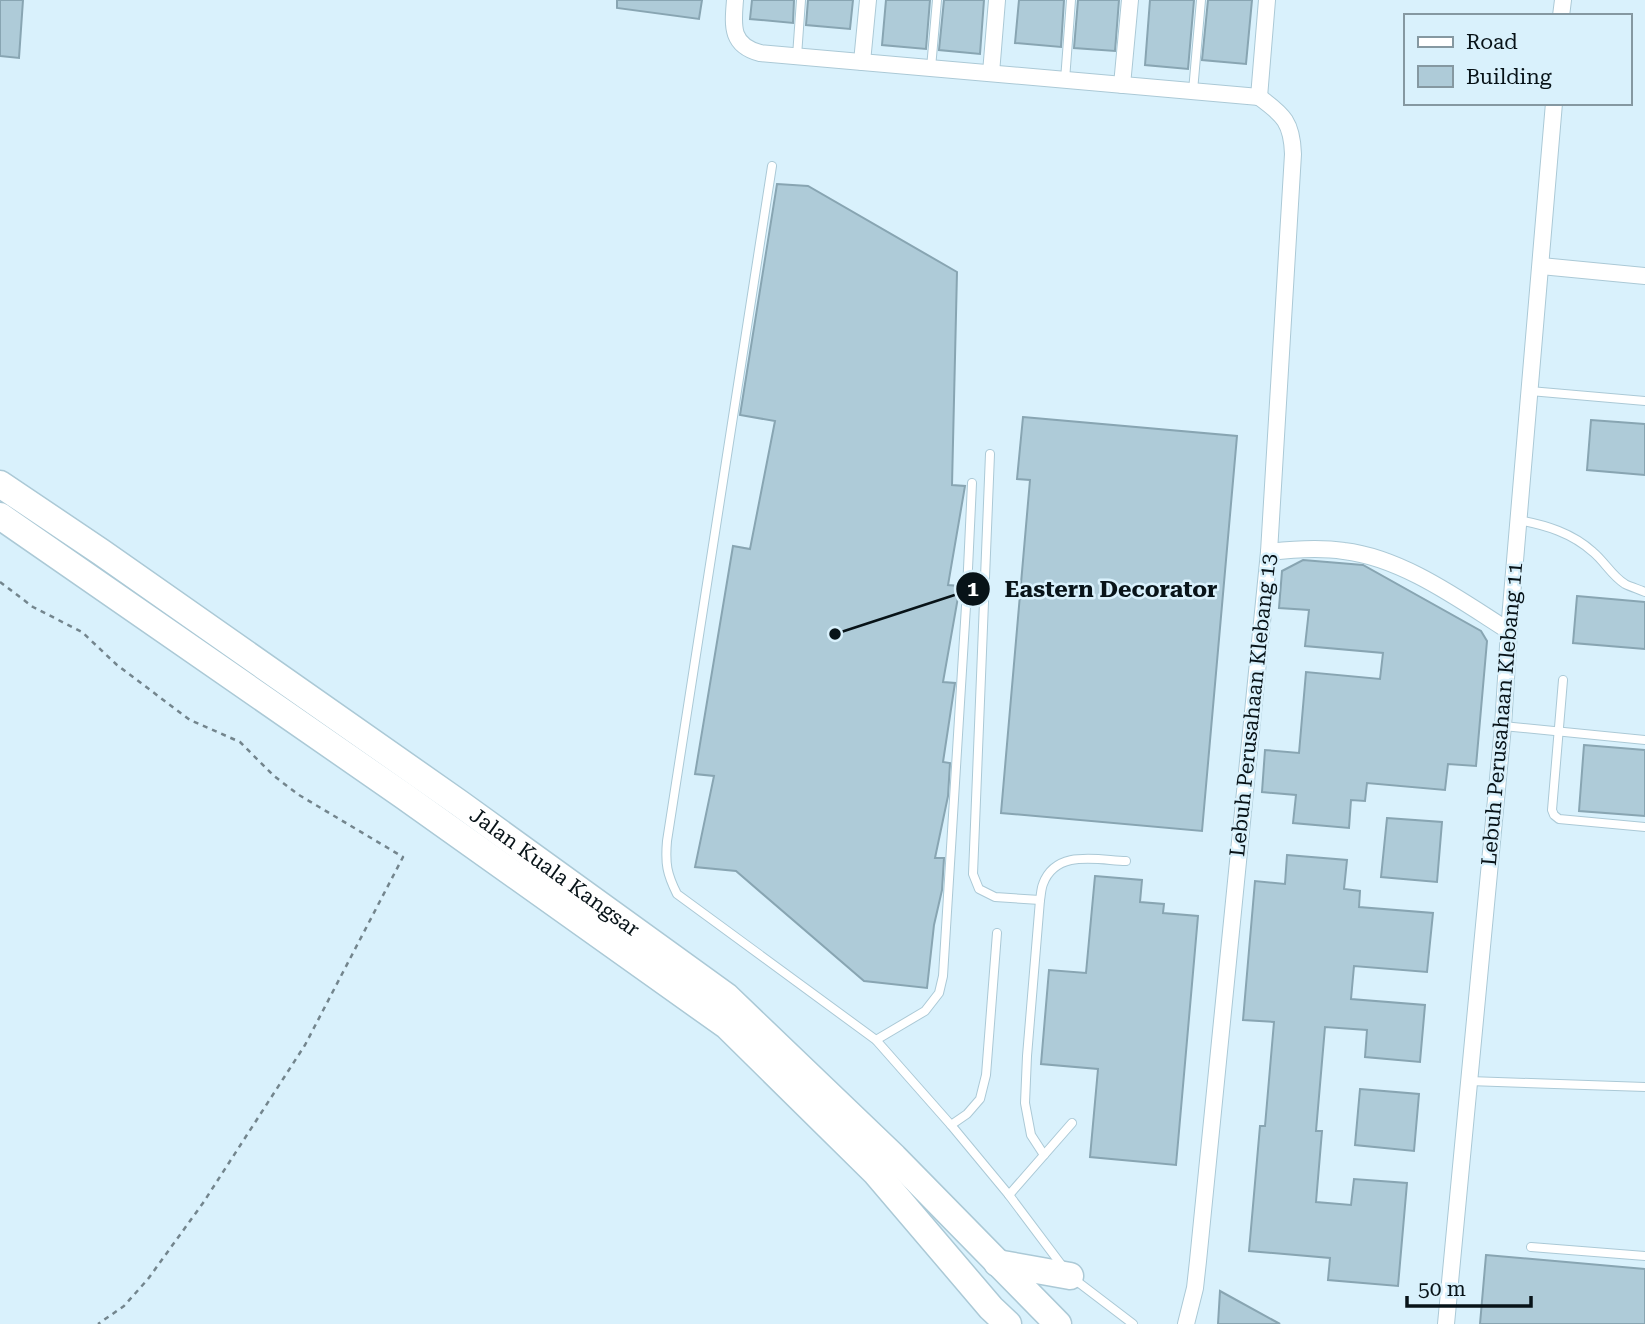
<svg xmlns="http://www.w3.org/2000/svg" width="1645" height="1324" font-family="'Roboto Serif',serif">
<rect width="100%" height="100%" fill="#d9f1fc"/>
<!-- building -->
<g fill="#aecbd8" stroke="#88a5b2" stroke-width="2">
<polygon points="0,0 23,0 19,58 0,56"/>
<polygon points="617,0 702,0 699,19 617,8"/>
<polygon points="752,0 794,0 793,23 750,19"/>
<polygon points="808,0 853,0 850,29 806,25"/>
<polygon points="886,0 930,0 926,49 882,45"/>
<polygon points="944,0 984,0 980,54 939,50"/>
<polygon points="1019,0 1064,0 1061,47 1015,43"/>
<polygon points="1078,0 1119,0 1115,51 1074,48"/>
<polygon points="1150,0 1194,0 1188,69 1145,65"/>
<polygon points="1208,0 1252,0 1246,64 1202,60"/>
<polygon points="777,184 808,186 957,272 952,485 965,486 948,585 960,586 943,682 955,683 943,762 950,763 948,796 935,858 944,858 942,890 934,925 927,988 864,981 736,871 695,867 714,776 695,774 733,546 750,549 775,421 740,415"/>
<polygon points="1023,417 1237,436 1202,831 1001,813 1030,480 1017,479"/>
<polygon points="1591,420 1645,424 1645,475 1587,470"/>
<polygon points="1303,560 1363,565 1481,631 1487,641 1476,766 1448,764 1445,790 1367,783 1365,801 1351,800 1349,828 1293,823 1296,795 1262,792 1265,750 1299,753 1306,672 1380,679 1383,653 1305,646 1309,610 1279,608 1282,571"/>
<polygon points="1577,596 1645,602 1645,649 1573,643"/>
<polygon points="1584,745 1645,750 1645,816 1579,811"/>
<polygon points="1387,818 1442,822 1437,882 1381,877"/>
<polygon points="1287,855 1347,860 1344,889 1360,891 1359,907 1433,913 1427,972 1354,966 1351,999 1425,1005 1420,1062 1365,1057 1367,1030 1325,1027 1316,1131 1322,1131 1316,1202 1351,1205 1354,1179 1407,1183 1398,1286 1328,1280 1330,1258 1249,1251 1260,1126 1265,1126 1274,1022 1243,1020 1255,881 1285,884"/>
<polygon points="1095,876 1142,880 1140,902 1164,904 1163,913 1198,916 1176,1165 1090,1157 1098,1069 1041,1064 1049,970 1086,973"/>
<polygon points="1360,1089 1419,1094 1414,1151 1355,1145"/>
<polygon points="1486,1255 1645,1269 1645,1324 1480,1324"/>
<polygon points="1220,1291 1280,1324 1218,1324"/>
</g>
<g fill="none" stroke-linecap="round" stroke-linejoin="round">
<defs>
<g id="service">
<polyline points="797,56 801,0"/>
<polyline points="931,68 937,0"/>
<polyline points="1065,80 1071,0"/>
<polyline points="1193,91 1201,0"/>
<path d="M772 166 667 841C665 864 667 874 677 894L876 1040 951 1125 1009 1195 1063 1267"/>
<polyline points="1530,391 1645,401"/>
<polyline points="990,454 973,874 979,889 995,897 1040,900"/>
<path d="M1518 520C1546 525 1572 533 1593 552 1605 562 1612 576 1625 584 1631 587 1638 589 1645 592"/>
<polyline points="1563,680 1552,810 1554,815 1559,819 1645,827"/>
<polyline points="1503,726 1645,740"/>
<polyline points="876,1040 925,1011 939,993 943,976 967,590 972,483"/>
<polyline points="1469,1081 1645,1087"/>
<polyline points="951,1125 967,1114 980,1099 986,1075 997,933"/>
<path d="M1044 1155 1031 1135 1025 1103 1027 1056 1040 900C1041 895 1041 889 1043 884 1056 849 1097 860 1126 861"/>
<polyline points="1009,1195 1072,1123"/>
<polyline points="1531,1247 1645,1256"/>
<polyline points="1074,1279 1133,1324"/>
</g>
<g id="minor">
<path d="M735 0C733 25 730 45 760 53L1259 97"/>
<polyline points="1561,16 1563,0"/>
<polyline points="862,62 868,0"/>
<polyline points="991,73 997,0"/>
<polyline points="1122,85 1130,0"/>
<polyline points="1259,97 1267,0"/>
<polyline points="1541,266 1645,276"/>
<path d="M1269 552C1294 549 1319 547 1344 551 1403 558 1460 600 1509 631"/>
<path d="M1186 1324 1195 1288 1198 1261 1269 552 1293 154C1292 123 1284 115 1259 97"/>
<polyline points="1446,1324 1503,726 1509,631 1554,103"/>
</g>
<g id="trunk">
<path id="s1" d="M0 484 101 552 459 803 726 996 894 1157 1058 1324"/>
<polyline points="0,516 404,796 727,1026 876,1173 991,1308 1008,1324"/>
<polyline points="997,1263 1070,1276"/>
</g>
</defs>
<!-- service casing -->
<use href="#service" stroke="#abc9d6" stroke-width="10"/>
<!-- minor casing -->
<use href="#minor" stroke="#abc9d6" stroke-width="18"/>
<!-- trunk casing -->
<use href="#trunk" stroke="#abc9d6" stroke-width="29"/>
<!-- path -->
<polyline stroke="#73858d" stroke-width="2.5" stroke-dasharray="5 5" stroke-linecap="butt" points="0,582 33,607 82,632 117,665 190,720 240,742 274,776 299,795 403,857 305,1045 203,1203 148,1279 124,1306 98,1324"/>
<!-- service -->
<use href="#service" stroke="#fff" stroke-width="8"/>
<!-- minor -->
<use href="#minor" stroke="#fff" stroke-width="16"/>
<!-- trunk -->
<use href="#trunk" stroke="#fff" stroke-width="26"/>
</g>
<g text-anchor="middle" stroke-width="5" stroke-linejoin="round" paint-order="stroke">
<!-- street labels -->
<g font-size="21" fill="#081318" stroke="#d9f1fc">
<text transform="translate(1253 705) rotate(-84)" y="7">Lebuh Perusahaan Klebang 13</text>
<text transform="translate(1502 714) rotate(-85)" y="7">Lebuh Perusahaan Klebang 11</text>
<text dy="7" stroke="none"><textPath href="#s1" startOffset="677">Jalan Kuala Kangsar</textPath></text>
</g>
</g>
<!-- callouts -->
<path fill="none" stroke="#081318" stroke-width="2.5" d="M835 634L973 589"/>
<g fill="#081318" stroke="#d9f1fc" stroke-width="2.5">
<circle cx="835" cy="634" r="7"/>
<circle cx="973" cy="589" r="18"/>
</g>
<g font-size="21" text-anchor="middle" font-weight="bold" fill="#fff">
<text x="973" y="596">1</text>
</g>
<g font-size="23" text-anchor="middle" font-weight="bold" fill="#081318" stroke="#d9f1fc" stroke-width="5" stroke-linejoin="round" paint-order="stroke">
<text x="1111" y="597">Eastern Decorator</text>
</g>
<!-- legend -->
<rect x="1404" y="14" width="228" height="91" fill="#d9f1fc" stroke="#8598a1" stroke-width="2"/>
<rect x="1418" y="37" width="35" height="10" fill="#ffffff" stroke="#8598a1" stroke-width="2"/>
<text x="1466" y="49" font-size="21" fill="#081318">Road</text>
<rect x="1418" y="66" width="35" height="21" fill="#aecbd8" stroke="#8598a1" stroke-width="2"/>
<text x="1466" y="84" font-size="21" fill="#081318">Building</text>
<!-- scale -->
<path d="M1407 1296v10h124v-10" fill="none" stroke="#081318" stroke-width="3.5"/>
<text x="1418" y="1296" font-size="21" fill="#081318" stroke="#d9f1fc" stroke-width="5" paint-order="stroke">50 m</text>
</svg>
